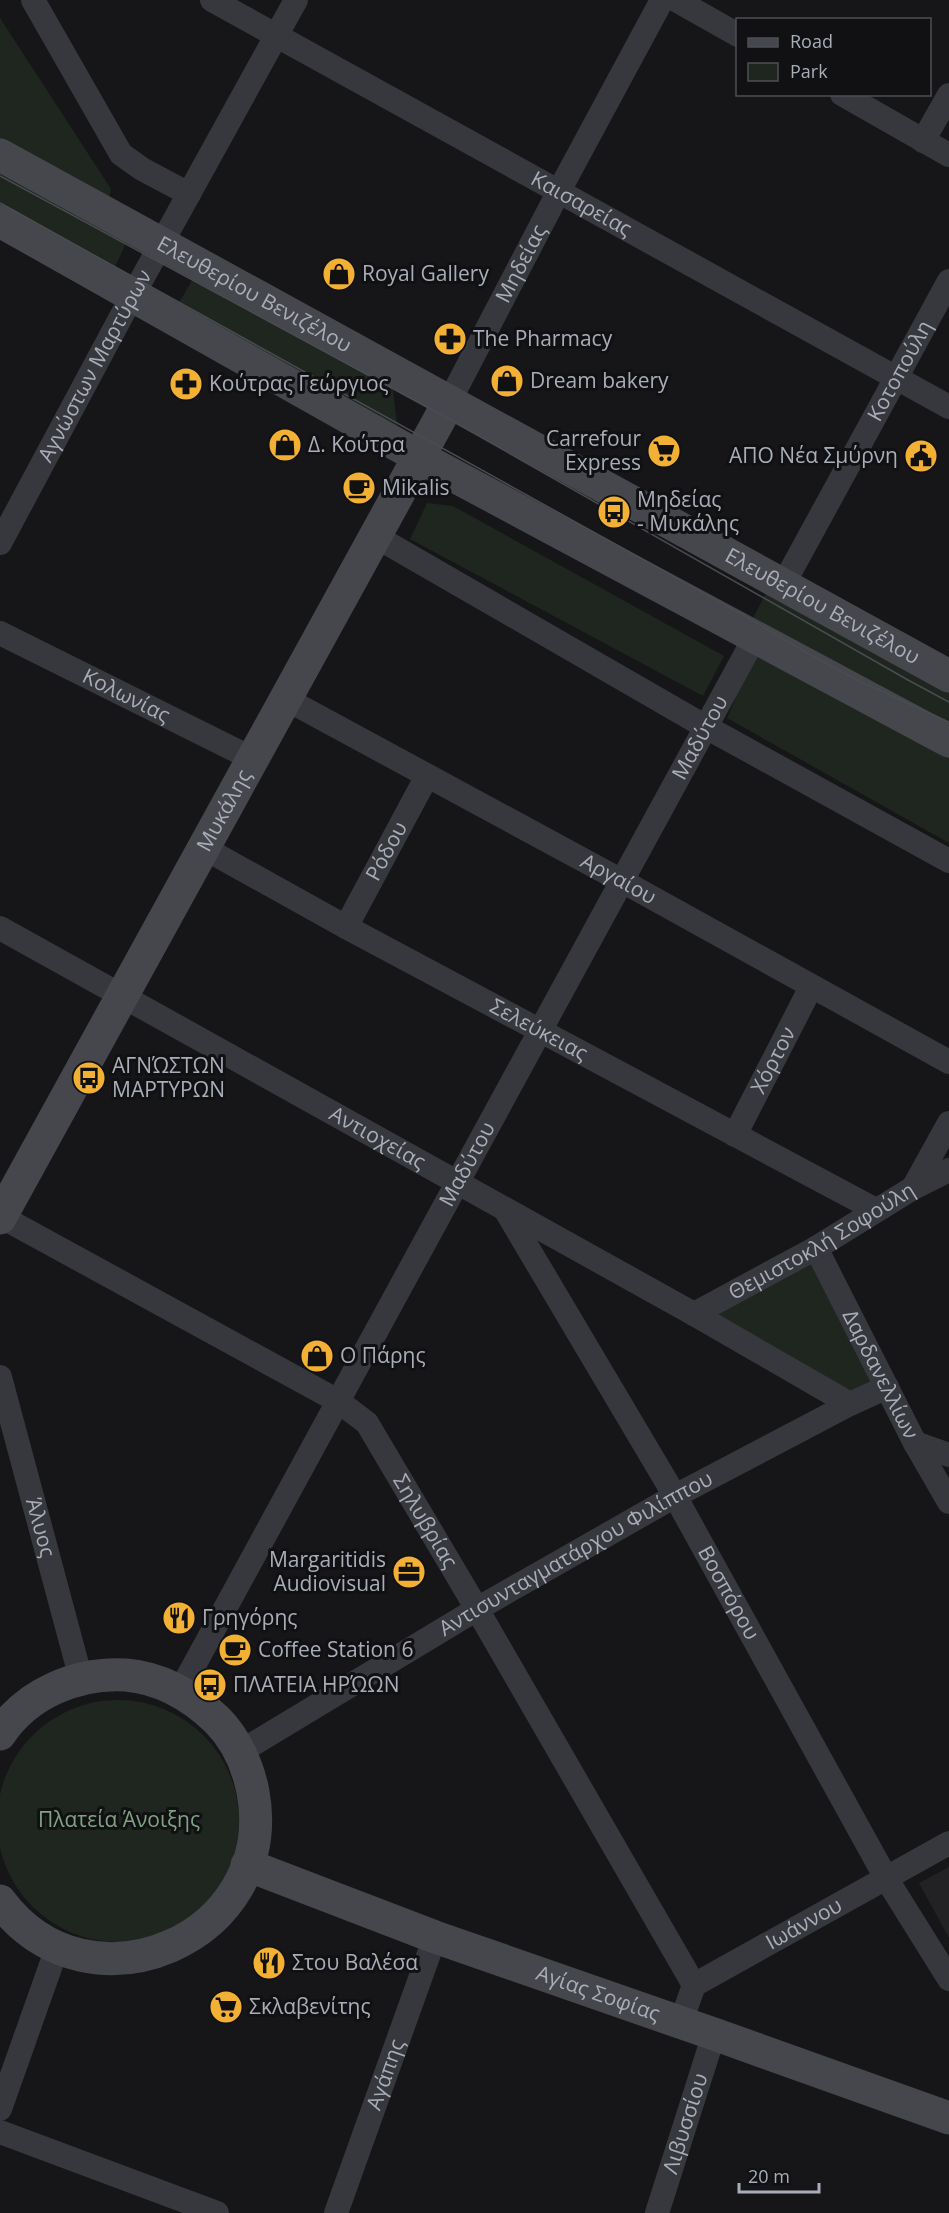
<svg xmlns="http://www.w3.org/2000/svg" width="949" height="2213" font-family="'Open Sans',sans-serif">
<rect width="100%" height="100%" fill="#161618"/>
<!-- built -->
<polygon fill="#222225" points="949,1867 949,1938 919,1883"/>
<!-- green -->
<g fill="#1e261f">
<polygon points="0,18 111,189 109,199 0,139"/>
<polygon points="0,161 132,231 111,275 0,214"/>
<polygon points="196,274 392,381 398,432 177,306"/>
<polygon points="427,503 453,506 724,656 703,696 410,539"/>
<polygon points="771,583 949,680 949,727 749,626"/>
<polygon points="757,650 949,750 949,843 727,718"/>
<polygon points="816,1248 887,1387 850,1404 694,1314"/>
<circle cx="118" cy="1821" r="121"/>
</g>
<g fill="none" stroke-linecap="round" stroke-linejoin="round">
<!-- street -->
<g stroke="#37383d" stroke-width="24">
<polyline points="33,0 121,154 142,169 189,194"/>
<path id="s1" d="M212 0 949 407"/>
<polyline points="676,0 738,35"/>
<polyline points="842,94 949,155"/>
<polyline points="923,141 949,95"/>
<path id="s2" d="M449 402 559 191 662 0"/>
<polyline points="375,536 706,727 949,861"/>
<path id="s3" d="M0 543 122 315 296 0"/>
<path id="s4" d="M783 585 949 281"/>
<path id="s5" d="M0 633 253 759"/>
<path id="s6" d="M286 699 622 881 949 1062"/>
<path id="s7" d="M204 848 346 927 876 1210"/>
<path id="s8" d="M346 927 427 776"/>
<path id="s9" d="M0 928 694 1314 850 1404"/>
<path id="s10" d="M735 1135 811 987"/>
<polyline points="913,1188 949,1123"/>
<path id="s11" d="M506 1211 675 1496 886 1878 949 1979"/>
<path id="s12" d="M0 1216 338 1401 367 1423 477 1609 694 1985"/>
<path id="s13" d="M816 1248 915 1443 949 1502"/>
<path id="s14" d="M694 1314 816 1248 913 1188 949 1170"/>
<path id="s15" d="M0 1377 81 1679"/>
<polyline points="915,1443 949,1455"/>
<path id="s16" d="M180 1691 755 637"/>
<path id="s17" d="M240 1752 477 1609 675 1496 850 1404 887 1387"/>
<path id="s18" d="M681 2022 694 1985 949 1843"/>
<polyline points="0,2109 57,1948"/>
<polyline points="0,2132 217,2213"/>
<path id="s19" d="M336 2213 435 1937"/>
<path id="s20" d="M657 2213 714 2034"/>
</g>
<!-- secondary -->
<g stroke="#45474d" stroke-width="33">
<path id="s21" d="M0 155 949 676"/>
<polyline points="0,221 419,457 949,741"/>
<path id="s22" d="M0 1218 449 402"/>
<path d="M0 1734C27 1693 78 1672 126 1675 161 1678 192 1696 217 1720 236 1739 248 1766 253 1792 280 1938 89 2021 0 1901"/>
<path id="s23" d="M247 1865 435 1937 714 2034 949 2118"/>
</g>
<!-- tram -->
<g stroke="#4a4c52" stroke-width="1.5">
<polyline points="0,176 442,415 908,680 949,702"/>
<polyline points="0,203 745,616 807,653 855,679 949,722"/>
</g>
</g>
<!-- icons -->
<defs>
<symbol id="shop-disc" viewBox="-11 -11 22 22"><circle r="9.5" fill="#f2b134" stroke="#111113"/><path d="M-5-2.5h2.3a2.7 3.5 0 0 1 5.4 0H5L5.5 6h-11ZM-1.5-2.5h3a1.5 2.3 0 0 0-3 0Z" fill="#111"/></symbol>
<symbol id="pharmacy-disc" viewBox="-11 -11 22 22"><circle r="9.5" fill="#f2b134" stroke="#111113"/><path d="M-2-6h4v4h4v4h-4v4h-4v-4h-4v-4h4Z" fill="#111"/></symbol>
<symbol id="supermarket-disc" viewBox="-11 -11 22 22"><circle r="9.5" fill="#f2b134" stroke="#111113"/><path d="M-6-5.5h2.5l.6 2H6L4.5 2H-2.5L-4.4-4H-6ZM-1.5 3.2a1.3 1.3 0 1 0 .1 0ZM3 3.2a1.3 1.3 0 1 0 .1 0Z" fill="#111"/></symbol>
<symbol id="civic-disc" viewBox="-11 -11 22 22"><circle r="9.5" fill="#f2b134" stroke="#111113"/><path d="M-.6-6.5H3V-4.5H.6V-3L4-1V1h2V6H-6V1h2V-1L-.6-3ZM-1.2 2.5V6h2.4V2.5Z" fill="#111"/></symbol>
<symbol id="cafe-disc" viewBox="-11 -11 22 22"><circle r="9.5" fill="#f2b134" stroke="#111113"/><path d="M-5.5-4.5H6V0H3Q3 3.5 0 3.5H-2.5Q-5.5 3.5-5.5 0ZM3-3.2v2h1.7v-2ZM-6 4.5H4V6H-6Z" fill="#111"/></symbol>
<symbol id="bus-disc" viewBox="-11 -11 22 22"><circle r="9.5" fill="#f2b134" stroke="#111113"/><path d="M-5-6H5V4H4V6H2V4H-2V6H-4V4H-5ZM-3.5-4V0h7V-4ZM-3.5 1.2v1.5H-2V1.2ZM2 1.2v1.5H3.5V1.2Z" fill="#111"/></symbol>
<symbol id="office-disc" viewBox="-11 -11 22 22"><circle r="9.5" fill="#f2b134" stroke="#111113"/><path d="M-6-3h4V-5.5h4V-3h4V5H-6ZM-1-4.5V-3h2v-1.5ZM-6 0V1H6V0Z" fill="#111"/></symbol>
<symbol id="restaurant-disc" viewBox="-11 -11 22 22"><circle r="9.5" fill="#f2b134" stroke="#111113"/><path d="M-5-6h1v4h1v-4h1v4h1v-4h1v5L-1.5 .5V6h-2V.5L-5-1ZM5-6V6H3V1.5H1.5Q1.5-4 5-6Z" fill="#111"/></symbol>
</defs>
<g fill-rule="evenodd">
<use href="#shop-disc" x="320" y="255" width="38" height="38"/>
<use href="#pharmacy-disc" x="431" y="320" width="38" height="38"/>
<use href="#shop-disc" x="488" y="362" width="38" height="38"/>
<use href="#pharmacy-disc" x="167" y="365" width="38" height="38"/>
<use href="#shop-disc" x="266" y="426" width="38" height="38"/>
<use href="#supermarket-disc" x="645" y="432" width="38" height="38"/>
<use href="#civic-disc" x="902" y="437" width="38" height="38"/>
<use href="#cafe-disc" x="340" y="469" width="38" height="38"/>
<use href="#bus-disc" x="595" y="493" width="38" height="38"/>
<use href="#bus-disc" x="70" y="1059" width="38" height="38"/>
<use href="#shop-disc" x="298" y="1337" width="38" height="38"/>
<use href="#office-disc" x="390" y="1553" width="38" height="38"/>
<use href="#restaurant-disc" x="160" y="1599" width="38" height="38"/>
<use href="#cafe-disc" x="216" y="1631" width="38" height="38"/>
<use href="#bus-disc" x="191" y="1666" width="38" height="38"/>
<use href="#restaurant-disc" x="250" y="1944" width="38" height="38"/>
<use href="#supermarket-disc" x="207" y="1988" width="38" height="38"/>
</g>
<g text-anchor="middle" stroke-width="6" stroke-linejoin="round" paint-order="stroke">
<!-- street labels -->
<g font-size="21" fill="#a8adb8" stroke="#111113">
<text dy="7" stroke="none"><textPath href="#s1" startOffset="422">Καισαρείας</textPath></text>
<text dy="7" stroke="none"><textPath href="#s2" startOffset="156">Μηδείας</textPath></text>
<text dy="7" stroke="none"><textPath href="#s21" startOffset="290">Ελευθερίου Βενιζέλου</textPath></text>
<text dy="7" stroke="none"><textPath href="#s3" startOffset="201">Αγνώστων Μαρτύρων</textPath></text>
<text dy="7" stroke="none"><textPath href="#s4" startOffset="244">Κοτοπούλη</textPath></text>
<text dy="7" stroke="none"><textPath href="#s21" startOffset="938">Ελευθερίου Βενιζέλου</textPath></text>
<text dy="7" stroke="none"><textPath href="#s5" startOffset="141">Κολωνίας</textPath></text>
<text dy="7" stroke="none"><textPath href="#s16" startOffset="1086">Μαδύτου</textPath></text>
<text dy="7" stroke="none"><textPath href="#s22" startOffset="465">Μυκάλης</textPath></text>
<text dy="7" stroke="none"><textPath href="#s8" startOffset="86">Ρόδου</textPath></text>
<text dy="7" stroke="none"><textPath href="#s6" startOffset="378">Αργαίου</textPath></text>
<text dy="7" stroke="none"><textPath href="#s7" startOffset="381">Σελεύκειας</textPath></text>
<text dy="7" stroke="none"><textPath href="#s10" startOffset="84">Χόρτον</textPath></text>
<text dy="7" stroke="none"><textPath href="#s9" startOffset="432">Αντιοχείας</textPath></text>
<text dy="7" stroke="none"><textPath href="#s16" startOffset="600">Μαδύτου</textPath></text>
<text dy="7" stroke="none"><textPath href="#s14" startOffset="147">Θεμιστοκλή Σοφούλη</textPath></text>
<text dy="7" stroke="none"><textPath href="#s13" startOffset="142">Δαρδανελλίων</textPath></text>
<text dy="7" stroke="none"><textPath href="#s12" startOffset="536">Σηλυβρίας</textPath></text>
<text dy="7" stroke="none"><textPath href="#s15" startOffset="156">Άλυος</textPath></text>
<text dy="7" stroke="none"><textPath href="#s17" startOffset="390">Αντισυνταγματάρχου Φιλίππου</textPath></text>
<text dy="7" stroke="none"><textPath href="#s11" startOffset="442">Βοσπόρου</textPath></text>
<text dy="7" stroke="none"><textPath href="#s18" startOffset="165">Ιωάννου</textPath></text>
<text dy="7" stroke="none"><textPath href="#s23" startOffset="374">Αγίας Σοφίας</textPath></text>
<text dy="7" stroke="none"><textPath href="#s19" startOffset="147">Αγάπης</textPath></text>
<text dy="7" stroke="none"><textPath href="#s20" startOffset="94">Λιβυσσίου</textPath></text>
</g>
<!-- poi labels -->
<g font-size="21" fill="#a8adb8" stroke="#111113" text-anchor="start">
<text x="362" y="281">Royal Gallery</text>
<text x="473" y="346">The Pharmacy</text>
<text x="530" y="388">Dream bakery</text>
<text x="209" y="391">Κούτρας Γεώργιος</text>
<text x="641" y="446" text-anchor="end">Carrefour<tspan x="641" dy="24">Express</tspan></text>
<text x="308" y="452">Δ. Κούτρα</text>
<text x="898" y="463" text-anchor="end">ΑΠΟ Νέα Σμύρνη</text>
<text x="382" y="495">Mikalis</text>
<text x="637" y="507">Μηδείας<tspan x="637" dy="24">- Μυκάλης</tspan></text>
<text x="112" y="1073">ΑΓΝΏΣΤΩΝ<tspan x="112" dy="24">ΜΑΡΤΥΡΩΝ</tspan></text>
<text x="340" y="1363">Ο Πάρης</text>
<text x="386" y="1567" text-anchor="end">Margaritidis<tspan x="386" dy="24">Audiovisual</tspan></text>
<text x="202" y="1625">Γρηγόρης</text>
<text x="258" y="1657">Coffee Station 6</text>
<text x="233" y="1692">ΠΛΑΤΕΙΑ ΗΡΏΩΝ</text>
<text x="292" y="1970">Στου Βαλέσα</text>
<text x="249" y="2014">Σκλαβενίτης</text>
</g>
<!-- park labels -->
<g font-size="21" fill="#7fa381" stroke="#111113">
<text x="119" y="1827">Πλατεία Άνοιξης</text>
</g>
</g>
<!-- legend -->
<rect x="736" y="18" width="195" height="78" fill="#111113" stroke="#4d4f55" stroke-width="1.5"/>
<rect x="748" y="38" width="30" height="9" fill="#45474d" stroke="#4d4f55" stroke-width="1.5"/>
<text x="790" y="48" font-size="18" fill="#a8adb8">Road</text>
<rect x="748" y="63" width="30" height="18" fill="#1e261f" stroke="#4d4f55" stroke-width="1.5"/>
<text x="790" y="78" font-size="18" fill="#a8adb8">Park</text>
<!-- scale -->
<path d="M739 2183v9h80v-9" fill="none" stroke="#a8adb8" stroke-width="3"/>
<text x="748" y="2183" font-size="18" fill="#a8adb8" stroke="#111113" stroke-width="4.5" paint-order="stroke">20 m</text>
</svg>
